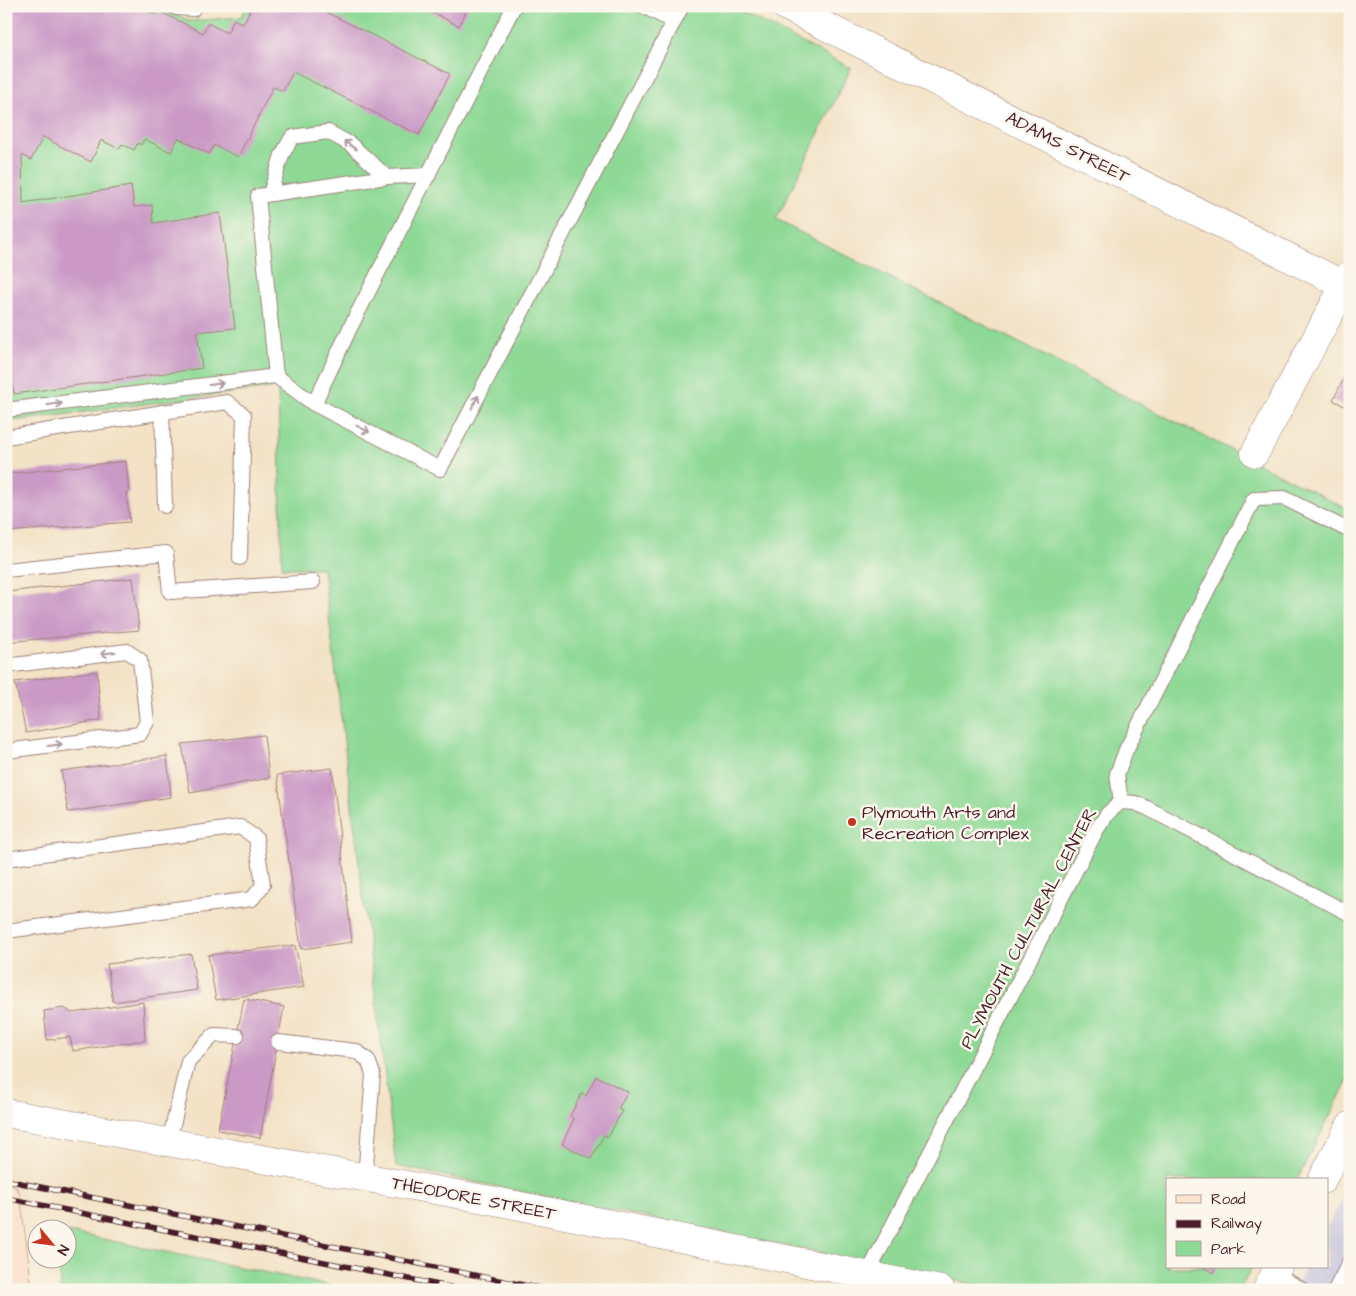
<svg xmlns="http://www.w3.org/2000/svg" width="1356" height="1296" font-family="'Architects Daughter',sans-serif">
<rect width="100%" height="100%" fill="#fbf7ec"/>
<filter id="ink" filterUnits="userSpaceOnUse"><feTurbulence type="fractalNoise" baseFrequency=".02" numOctaves="2"/><feDisplacementMap in="SourceGraphic" scale="10" xChannelSelector="R" yChannelSelector="G"/><feConvolveMatrix kernelMatrix="1 2 1 2 8 2 1 2 1" color-interpolation-filters="sRGB"/></filter>
<filter id="wash" filterUnits="userSpaceOnUse"><feTurbulence type="fractalNoise" baseFrequency=".0096" numOctaves="4" result="noise"/><feDisplacementMap in="SourceGraphic" scale="20" xChannelSelector="R" yChannelSelector="G"/><feGaussianBlur stdDeviation="1.12" result="paint"/><feColorMatrix in="noise" values="0 0 0 0 0 0 0 0 0 0 0 0 0 0 0 0 0 1.4 0 .05"/><feComposite in="paint" operator="in"/></filter>
<g filter="url(#wash)">
<rect width="100%" height="100%" fill="#f3e2c5"/>
<!-- industrial -->
<polygon fill="#c3c1db" points="1350,1185 1350,1290 1294,1290 1306,1267 1327,1267 1327,1227"/>
<!-- green -->
<g fill="#8ed996" stroke="#6c7c60">
<polygon points="6,6 159,6 190,21 241,17 247,6 731,6 851,68 776,220 1350,510 1350,1076 1297,1180 1167,1180 1167,1267 1252,1267 1240,1290 1001,1290 396,1166 323,568 282,568 278,387 6,422"/>
<polygon points="68,1232 351,1290 60,1290 59,1259 68,1258"/>
</g>
<g id="blocks">
<!-- building -->
<g fill="#ca99c6">
<polygon points="6,6 138,6 156,15 159,11 203,33 208,23 227,33 234,19 243,24 252,6 314,6 450,74 419,135 293,72 283,91 273,87 238,157 214,145 209,154 178,138 171,152 144,139 141,145 138,143 134,150 122,144 119,149 101,140 91,162 43,137 31,160 22,155 23,203 131,186 134,207 152,205 153,223 220,213 235,328 197,332 202,368 14,394 6,335"/>
<polygon points="420,6 469,6 459,26"/>
<polygon points="1350,366 1350,409 1333,400"/>
<polygon points="126,461 129,493 126,493 130,522 6,532 6,474"/>
<polygon points="133,578 139,630 6,642 6,592"/>
<polygon points="97,671 101,720 26,733 15,682"/>
<polygon points="264,735 269,778 190,793 182,744"/>
<polygon points="167,756 171,797 68,812 61,771"/>
<polygon points="332,768 352,942 301,949 277,775"/>
<polygon points="295,945 304,987 216,1000 208,955"/>
<polygon points="191,954 197,990 113,1002 107,964"/>
<polygon points="244,999 284,1007 260,1138 218,1130"/>
<polygon points="143,1002 145,1040 73,1051 70,1037 47,1040 44,1011 64,1008 72,1013"/>
<polygon points="596,1076 628,1092 618,1109 622,1111 608,1137 604,1135 591,1159 562,1144 574,1119 570,1116 582,1093 586,1096"/>
<polygon points="1203,1267 1217,1267 1214,1273"/>
</g>
</g>
</g>
<g filter="url(#ink)">
<use href="#blocks" fill-opacity="0" stroke="#9e8078" stroke-width="1"/>
<g fill="none" stroke-linecap="round" stroke-linejoin="round">
<defs>
<g id="lane">
<polyline points="173,6 176,8 193,9 194,6"/>
<polyline points="643,6 674,22"/>
<polyline points="270,194 282,155 292,137 328,132 350,144 387,177"/>
<polyline points="276,376 258,196 387,177 429,175"/>
<polyline points="314,404 351,326 514,6"/>
<polyline points="6,410 276,376 314,404 440,469 682,6"/>
<polyline points="162,412 165,506"/>
<polyline points="6,437 227,402 244,415 240,558"/>
<polyline points="6,570 166,553 170,592 313,582"/>
<polyline points="6,666 127,651 140,660 147,722 140,734 6,751"/>
<polyline points="1121,802 1117,774 1126,750 1254,499 1284,498 1350,531"/>
<polyline points="6,859 240,827 256,838 263,885 252,899 6,931"/>
<polyline points="278,1042 356,1051 368,1060 373,1074 365,1178"/>
<polyline points="169,1142 188,1061 214,1035 237,1036"/>
<polyline points="1275,1274 1303,1290"/>
<polyline points="867,1275 1097,829 1108,813 1121,802 1135,803 1147,808 1350,914"/>
<polyline points="1335,1290 1350,1261"/>
</g>
<g id="street">
<polyline points="785,6 1350,288"/>
<polyline points="1255,453 1350,275"/>
<polyline points="6,1113 490,1200 941,1290"/>
<polyline points="1322,1180 1350,1126"/>
<polyline points="1267,1290 1278,1267"/>
</g>
<polyline id="secondary" points="6,1198 18,1290"/>
</defs>
<!-- lane casing -->
<use href="#lane" stroke="#9e8078" stroke-width="16"/>
<!-- street casing -->
<use href="#street" stroke="#9e8078" stroke-width="29"/>
<!-- secondary casing -->
<use href="#secondary" stroke="#9e8078" stroke-width="29"/>
<!-- lane -->
<use href="#lane" stroke="#fff" stroke-width="14"/>
<!-- street -->
<use href="#street" stroke="#fff" stroke-width="28"/>
<!-- secondary -->
<use href="#secondary" stroke="#fce5d0" stroke-width="28"/>
<defs>
<g id="rail">
<polyline points="6,1180 548,1290"/>
<polyline points="6,1198 464,1290"/>
</g>
</defs>
<!-- rail casing -->
<use href="#rail" stroke="#4a1f2b" stroke-width="5.5"/>
<!-- rail -->
<use href="#rail" stroke="#fbf7ec" stroke-width="4" stroke-dasharray="11" stroke-linecap="butt"/>
</g>
<!-- one-way arrows -->
<defs><path id="oneway-shaft" d="M-6 0H5M1.5-3L5.5 0L1.5 3" fill="none" stroke-width="1.6" stroke-linecap="round" stroke-linejoin="round" transform="scale(1.25)"/></defs>
<g stroke="#ae9aa0">
<use href="#oneway-shaft" transform="translate(350 145) rotate(-144)"/>
<use href="#oneway-shaft" transform="translate(216 384) rotate(-7)"/>
<use href="#oneway-shaft" transform="translate(475 402) rotate(-62)"/>
<use href="#oneway-shaft" transform="translate(55 404) rotate(-7)"/>
<use href="#oneway-shaft" transform="translate(363 429) rotate(27)"/>
<use href="#oneway-shaft" transform="translate(108 653) rotate(173)"/>
<use href="#oneway-shaft" transform="translate(55 745) rotate(-7)"/>
</g>
</g>
<!-- markers -->
<circle fill="#c8321e" stroke="#fbf7ec" stroke-width="2" cx="852" cy="822" r="5"/>
<g text-anchor="middle" stroke-width="5" stroke-linejoin="round" paint-order="stroke">
<!-- street labels -->
<g font-size="18" fill="#4a1f2b" stroke="#fbf7ec">
<text transform="translate(1068 147) rotate(27)" y="6">ADAMS STREET</text>
<text transform="translate(1028 928) rotate(-62)" y="6">PLYMOUTH CULTURAL CENTER</text>
<text transform="translate(474 1198) rotate(11)" y="6">THEODORE STREET</text>
</g>
<!-- poi labels -->
<g font-size="18" fill="#4a1f2b" stroke="#fbf7ec" text-anchor="start">
<text x="862" y="818">Plymouth Arts and<tspan x="862" dy="21">Recreation Complex</tspan></text>
</g>
</g>
<!-- margin -->
<rect width="1356" height="1296" fill="none" stroke="#fbf7ec" stroke-width="25"/>
<!-- legend -->
<rect x="1166" y="1178" width="162" height="90" fill="#fbf7ec" stroke="#b4a19f"/>
<rect x="1176" y="1195" width="25" height="8" fill="#fce5d0" stroke="#b4a19f"/>
<text x="1211" y="1204" font-size="15" fill="#4a1f2b">Road</text>
<rect x="1176" y="1220" width="25" height="8" fill="#4a1f2b" stroke="#b4a19f"/>
<text x="1211" y="1228" font-size="15" fill="#4a1f2b">Railway</text>
<rect x="1176" y="1241" width="25" height="15" fill="#8ed996" stroke="#b4a19f"/>
<text x="1211" y="1254" font-size="15" fill="#4a1f2b">Park</text>
<!-- north arrow -->
<g transform="translate(52 1244) rotate(119)"><circle r="24" fill="#fbf7ec" stroke="#b4a19f"/>
<path d="M0-4L9 19L0 12L-9 19Z" fill="#c8321e"/>
<text y="-8" font-size="14" font-weight="bold" text-anchor="middle" fill="#4a1f2b">N</text>
</g>
</svg>
